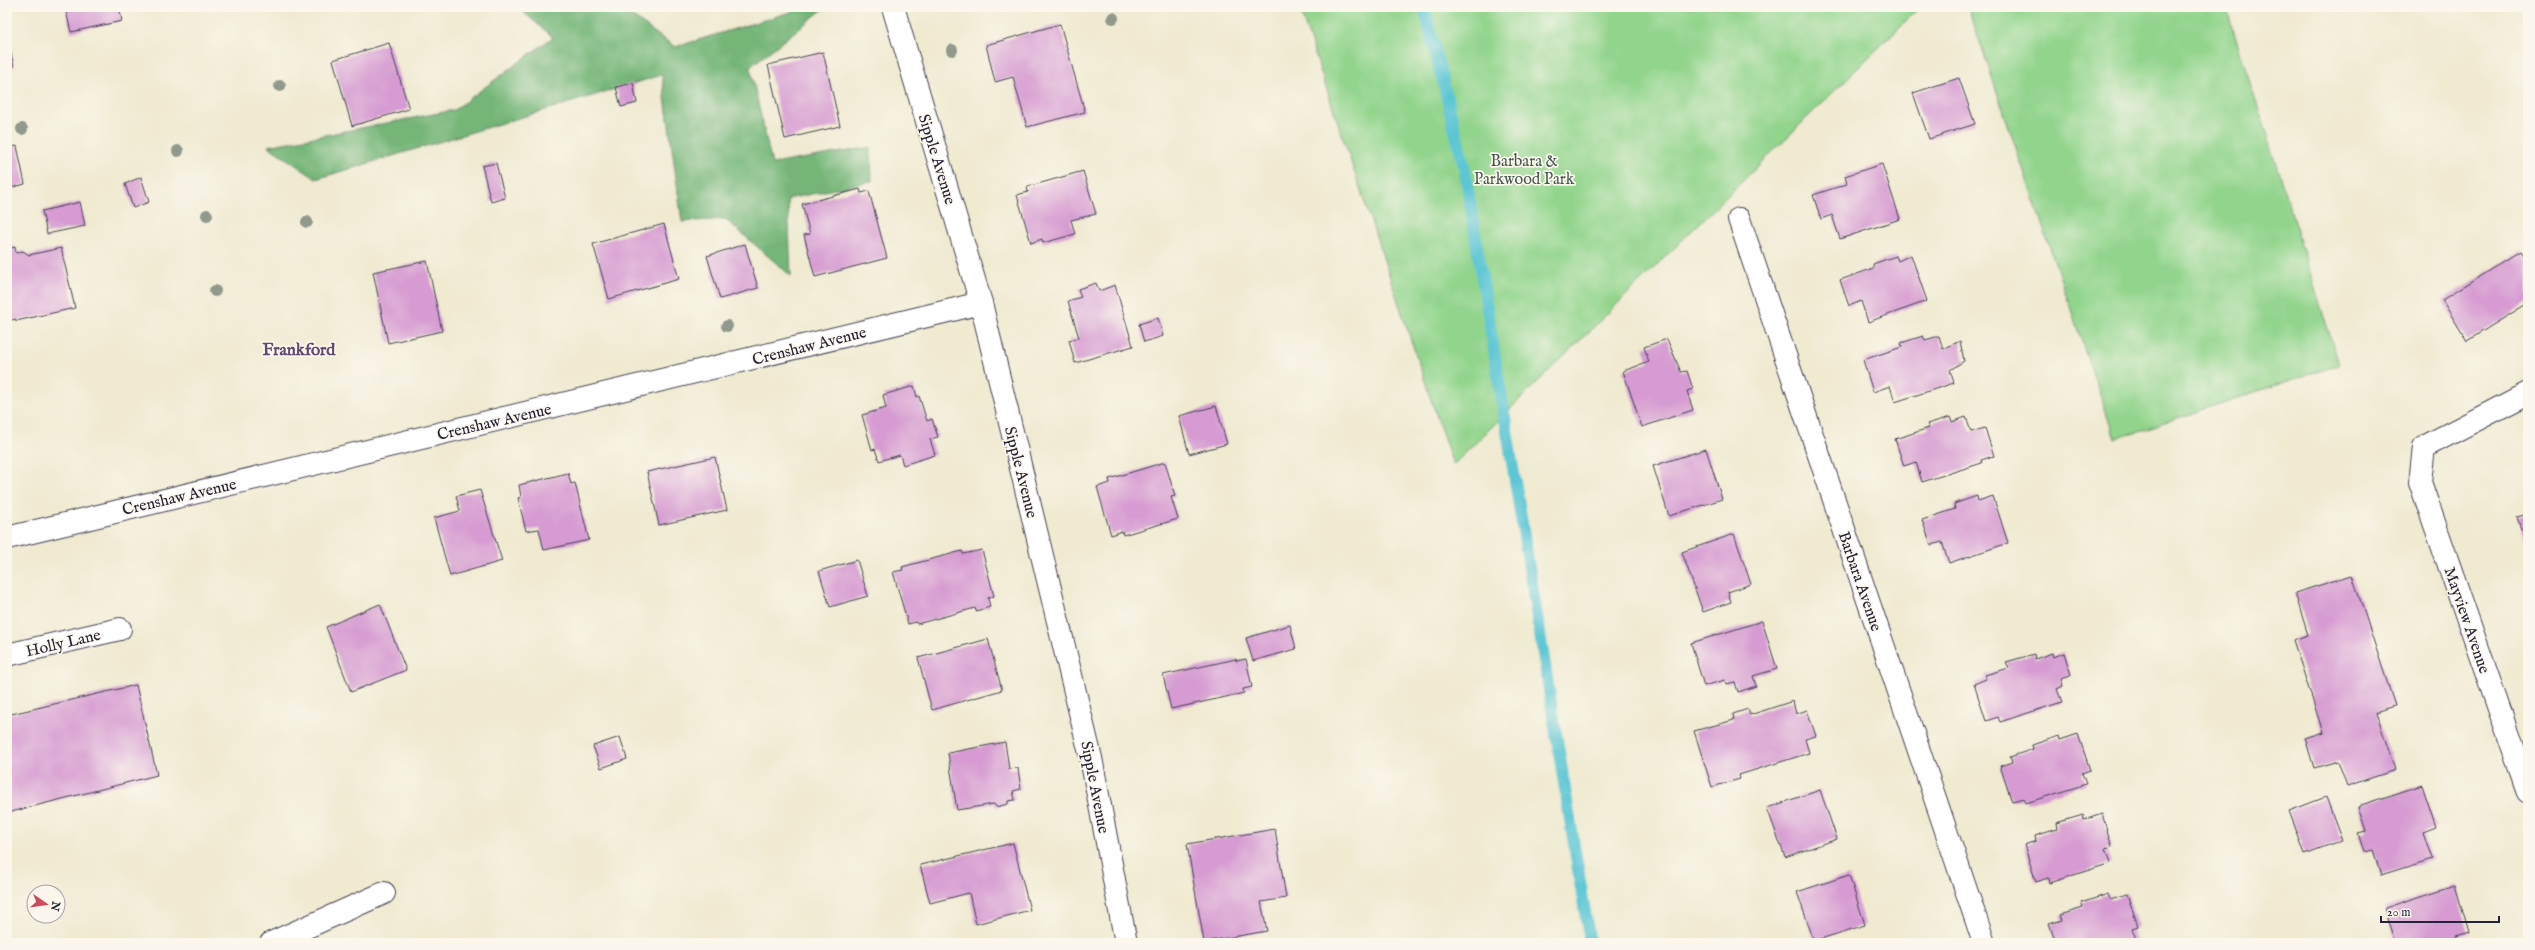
<svg xmlns="http://www.w3.org/2000/svg" width="2535" height="950" font-family="'IM FELL English',serif">
<rect width="100%" height="100%" fill="#fbf7ec"/>
<filter id="ink" filterUnits="userSpaceOnUse"><feTurbulence type="fractalNoise" baseFrequency=".025" numOctaves="2"/><feDisplacementMap in="SourceGraphic" scale="8" xChannelSelector="R" yChannelSelector="G"/><feConvolveMatrix kernelMatrix="1 2 1 2 8 2 1 2 1" color-interpolation-filters="sRGB"/></filter>
<filter id="wash" filterUnits="userSpaceOnUse"><feTurbulence type="fractalNoise" baseFrequency=".012" numOctaves="4" result="noise"/><feDisplacementMap in="SourceGraphic" scale="16" xChannelSelector="R" yChannelSelector="G"/><feGaussianBlur stdDeviation="0.9" result="paint"/><feColorMatrix in="noise" values="0 0 0 0 0 0 0 0 0 0 0 0 0 0 0 0 0 1.4 0 .05"/><feComposite in="paint" operator="in"/></filter>
<g filter="url(#wash)">
<rect width="100%" height="100%" fill="#efead0"/>
<!-- green -->
<g fill="#91d48c" stroke="#5a7b64">
<polygon points="1299,7 1920,7 1453,465"/>
<polygon points="1968,7 2226,7 2339,364 2115,439"/>
</g>
<!-- forest -->
<polygon fill="#74b678" stroke="#4b6c5a" points="517,7 619,7 675,47 807,7 826,7 750,67 772,164 871,147 872,181 788,199 791,276 725,219 682,222 662,75 316,179 268,146 454,110 553,37"/>
<g fill="none" stroke-linecap="round" stroke-linejoin="round">
<!-- stream -->
<polyline stroke="#5bc6d4" stroke-width="12" points="1424,7 1464,166 1590,943"/>
</g>
<g id="blocks">
<!-- building -->
<g fill="#d69bd2">
<polygon points="65,7 119,7 122,21 71,32"/>
<polygon points="1060,24 1085,112 1027,127 1013,77 995,82 986,45"/>
<polygon points="7,36 14,67 7,69"/>
<polygon points="389,43 409,109 352,126 333,60"/>
<polygon points="823,52 840,126 785,139 768,65"/>
<polygon points="1959,78 1975,124 1929,139 1913,93"/>
<polygon points="633,83 637,103 621,107 616,87"/>
<polygon points="17,146 25,184 7,189 7,148"/>
<polygon points="496,163 505,198 491,202 482,166"/>
<polygon points="1882,164 1900,219 1840,239 1832,215 1821,219 1813,195 1847,184 1845,176"/>
<polygon points="1083,171 1096,214 1071,220 1075,234 1043,243 1042,239 1031,243 1017,195 1028,192 1027,187"/>
<polygon points="141,177 149,202 133,208 125,184"/>
<polygon points="860,189 861,193 869,191 887,258 815,277 804,235 810,234 802,204"/>
<polygon points="80,202 85,226 47,234 42,211"/>
<polygon points="664,224 679,279 609,299 593,244"/>
<polygon points="745,244 758,288 720,299 707,256"/>
<polygon points="15,247 16,253 23,251 29,255 61,248 75,308 16,321 16,319 7,321 7,249"/>
<polygon points="2520,251 2528,263 2528,303 2467,341 2442,300"/>
<polygon points="1911,255 1927,301 1868,322 1861,301 1849,306 1840,280 1874,268 1873,264 1896,256 1898,261"/>
<polygon points="427,261 442,331 388,343 373,272"/>
<polygon points="1096,283 1099,291 1115,285 1133,346 1075,363 1069,340 1079,338 1068,301 1081,297 1078,289"/>
<polygon points="1158,318 1163,336 1144,342 1139,324"/>
<polygon points="1923,336 1925,340 1939,336 1943,349 1960,341 1964,361 1950,370 1954,383 1895,402 1890,386 1873,392 1863,360 1902,347 1901,343"/>
<polygon points="1667,339 1681,372 1687,371 1693,389 1687,391 1693,410 1642,427 1623,371 1649,362 1644,347"/>
<polygon points="914,386 917,397 919,396 927,421 932,419 938,437 930,439 935,455 903,465 900,455 879,461 875,449 872,450 862,415 886,408 883,395"/>
<polygon points="1216,406 1227,444 1189,454 1179,416"/>
<polygon points="1950,417 1952,422 1966,417 1971,432 1985,428 1994,456 1981,460 1982,463 1922,482 1916,462 1904,466 1895,439 1929,428 1927,424"/>
<polygon points="1706,449 1722,499 1669,516 1653,466"/>
<polygon points="715,457 727,510 659,525 647,472"/>
<polygon points="1165,462 1175,496 1171,497 1178,519 1123,535 1122,531 1111,535 1097,487 1110,483 1109,479"/>
<polygon points="568,473 571,484 575,483 589,540 544,550 539,529 526,531 518,498 521,497 519,485"/>
<polygon points="480,490 502,561 450,576 434,518 460,511 456,496"/>
<polygon points="1977,496 1978,501 1993,496 2008,543 1949,563 1942,542 1931,545 1922,520 1955,509 1954,504"/>
<polygon points="2528,514 2528,550 2517,517"/>
<polygon points="1734,534 1751,584 1728,592 1731,602 1703,612 1682,552"/>
<polygon points="982,550 994,596 988,598 990,607 976,611 975,608 917,624 916,622 908,624 893,572 903,570 902,567 962,551 963,554"/>
<polygon points="857,560 868,596 830,607 819,571"/>
<polygon points="2352,575 2395,706 2376,712 2395,770 2347,786 2338,761 2314,768 2305,738 2323,732 2293,640 2308,635 2295,593"/>
<polygon points="380,604 406,670 351,692 326,627"/>
<polygon points="1762,621 1777,669 1753,676 1756,686 1738,692 1735,682 1726,684 1725,680 1704,686 1691,643"/>
<polygon points="1290,625 1296,649 1253,661 1246,638"/>
<polygon points="988,639 1002,690 932,710 918,658"/>
<polygon points="2052,653 2053,657 2064,653 2071,675 2061,678 2063,686 2057,689 2062,702 2000,722 1998,717 1986,721 1974,684 1986,679 1985,675 2009,668 2006,662 2034,654 2035,659"/>
<polygon points="1236,659 1236,661 1246,659 1252,687 1243,689 1244,693 1171,709 1163,675"/>
<polygon points="136,685 157,775 7,813 7,715"/>
<polygon points="1793,701 1796,714 1807,710 1816,736 1805,739 1809,753 1739,775 1740,779 1712,787 1694,731 1734,720 1733,714 1748,709 1750,715"/>
<polygon points="2078,734 2090,770 2082,773 2086,784 2026,803 2024,799 2012,802 2000,766 2012,762 2010,757 2033,749 2032,745 2059,736 2060,740"/>
<polygon points="620,737 627,759 601,768 593,746"/>
<polygon points="1005,742 1009,769 1018,768 1021,789 1013,791 1015,800 1008,801 1008,804 996,807 994,804 957,810 948,753"/>
<polygon points="2422,785 2436,827 2423,832 2432,859 2381,875 2373,850 2364,852 2358,833 2366,831 2358,806"/>
<polygon points="1820,790 1837,839 1785,857 1767,808"/>
<polygon points="2326,797 2342,840 2305,854 2289,811"/>
<polygon points="2102,814 2112,846 2106,848 2111,863 2049,883 2048,878 2036,882 2024,845 2036,841 2035,836 2057,829 2056,823 2083,815 2084,820"/>
<polygon points="1275,829 1286,898 1261,902 1267,931 1204,942 1187,844"/>
<polygon points="1013,843 1030,910 976,924 969,893 930,903 920,865"/>
<polygon points="1849,875 1865,925 1814,941 1797,892"/>
<polygon points="2455,885 2469,933 2455,937 2456,943 2396,943 2385,908"/>
<polygon points="2108,894 2110,899 2127,894 2138,926 2132,928 2137,942 2056,943 2049,924 2062,920 2060,915 2083,908 2081,903"/>
</g>
</g>
</g>
<g filter="url(#ink)">
<use href="#blocks" fill-opacity="0" stroke="#414051" stroke-width="1"/>
<g fill="none" stroke-linecap="round" stroke-linejoin="round">
<defs>
<g id="minor">
<polyline points="893,7 981,303 1091,758 1126,943"/>
<polyline points="1739,219 1984,943"/>
<polyline points="2528,393 2424,447 2420,482 2528,792"/>
<polyline points="7,538 981,303"/>
<polyline points="7,655 120,629"/>
<polyline points="271,943 384,893"/>
</g>
</defs>
<!-- minor casing -->
<use href="#minor" stroke="#414051" stroke-width="24"/>
<!-- minor -->
<use href="#minor" stroke="#fff" stroke-width="22"/>
</g>
<!-- trees -->
<g fill="#90998b">
<circle cx="1113" cy="18" r="6"/>
<circle cx="952" cy="50" r="6"/>
<circle cx="280" cy="86" r="6"/>
<circle cx="22" cy="129" r="6"/>
<circle cx="178" cy="151" r="6"/>
<circle cx="207" cy="215" r="6"/>
<circle cx="307" cy="222" r="6"/>
<circle cx="215" cy="291" r="6"/>
<circle cx="727" cy="326" r="6"/>
</g>
</g>
<g text-anchor="middle" stroke-width="3.5" stroke-linejoin="round" paint-order="stroke">
<!-- street labels -->
<g font-size="16" fill="#22223b" stroke="#fbf7ec">
<text transform="translate(938 159) rotate(73)" y="6">Sipple Avenue</text>
<text transform="translate(809 345) rotate(-14)" y="6">Crenshaw Avenue</text>
<text transform="translate(494 421) rotate(-13)" y="6">Crenshaw Avenue</text>
<text transform="translate(1022 472) rotate(76)" y="6">Sipple Avenue</text>
<text transform="translate(179 496) rotate(-13)" y="6">Crenshaw Avenue</text>
<text transform="translate(1861 581) rotate(71)" y="6">Barbara Avenue</text>
<text transform="translate(2468 620) rotate(71)" y="6">Mayview Avenue</text>
<text transform="translate(63 642) rotate(-13)" y="6">Holly Lane</text>
<text transform="translate(1096 787) rotate(79)" y="6">Sipple Avenue</text>
</g>
<!-- park labels -->
<g font-size="16" fill="#435753" stroke="#fbf7ec">
<text x="1524" y="166">Barbara &amp;<tspan x="1524" dy="18">Parkwood Park</tspan></text>
</g>
<!-- neighbourhood labels -->
<g font-size="17" font-weight="bold" fill="#614c70" stroke="#fbf7ec">
<text x="299" y="355">Frankford</text>
</g>
</g>
<!-- margin -->
<rect width="2535" height="950" fill="none" stroke="#fbf7ec" stroke-width="24"/>
<!-- north arrow -->
<g transform="translate(46 904) rotate(103)"><circle r="19" fill="#fbf7ec" stroke="#a4a2a5"/>
<path d="M0-3L7 15L0 10L-7 15Z" fill="#d1495b"/>
<text y="-6" font-size="11" font-weight="bold" text-anchor="middle" fill="#22223b">N</text>
</g>
<!-- scale -->
<path d="M2381 916v6h118v-6" fill="none" stroke="#22223b" stroke-width="2"/>
<text x="2387" y="916" font-size="12" fill="#22223b" stroke="#fbf7ec" stroke-width="3" paint-order="stroke">20 m</text>
</svg>
